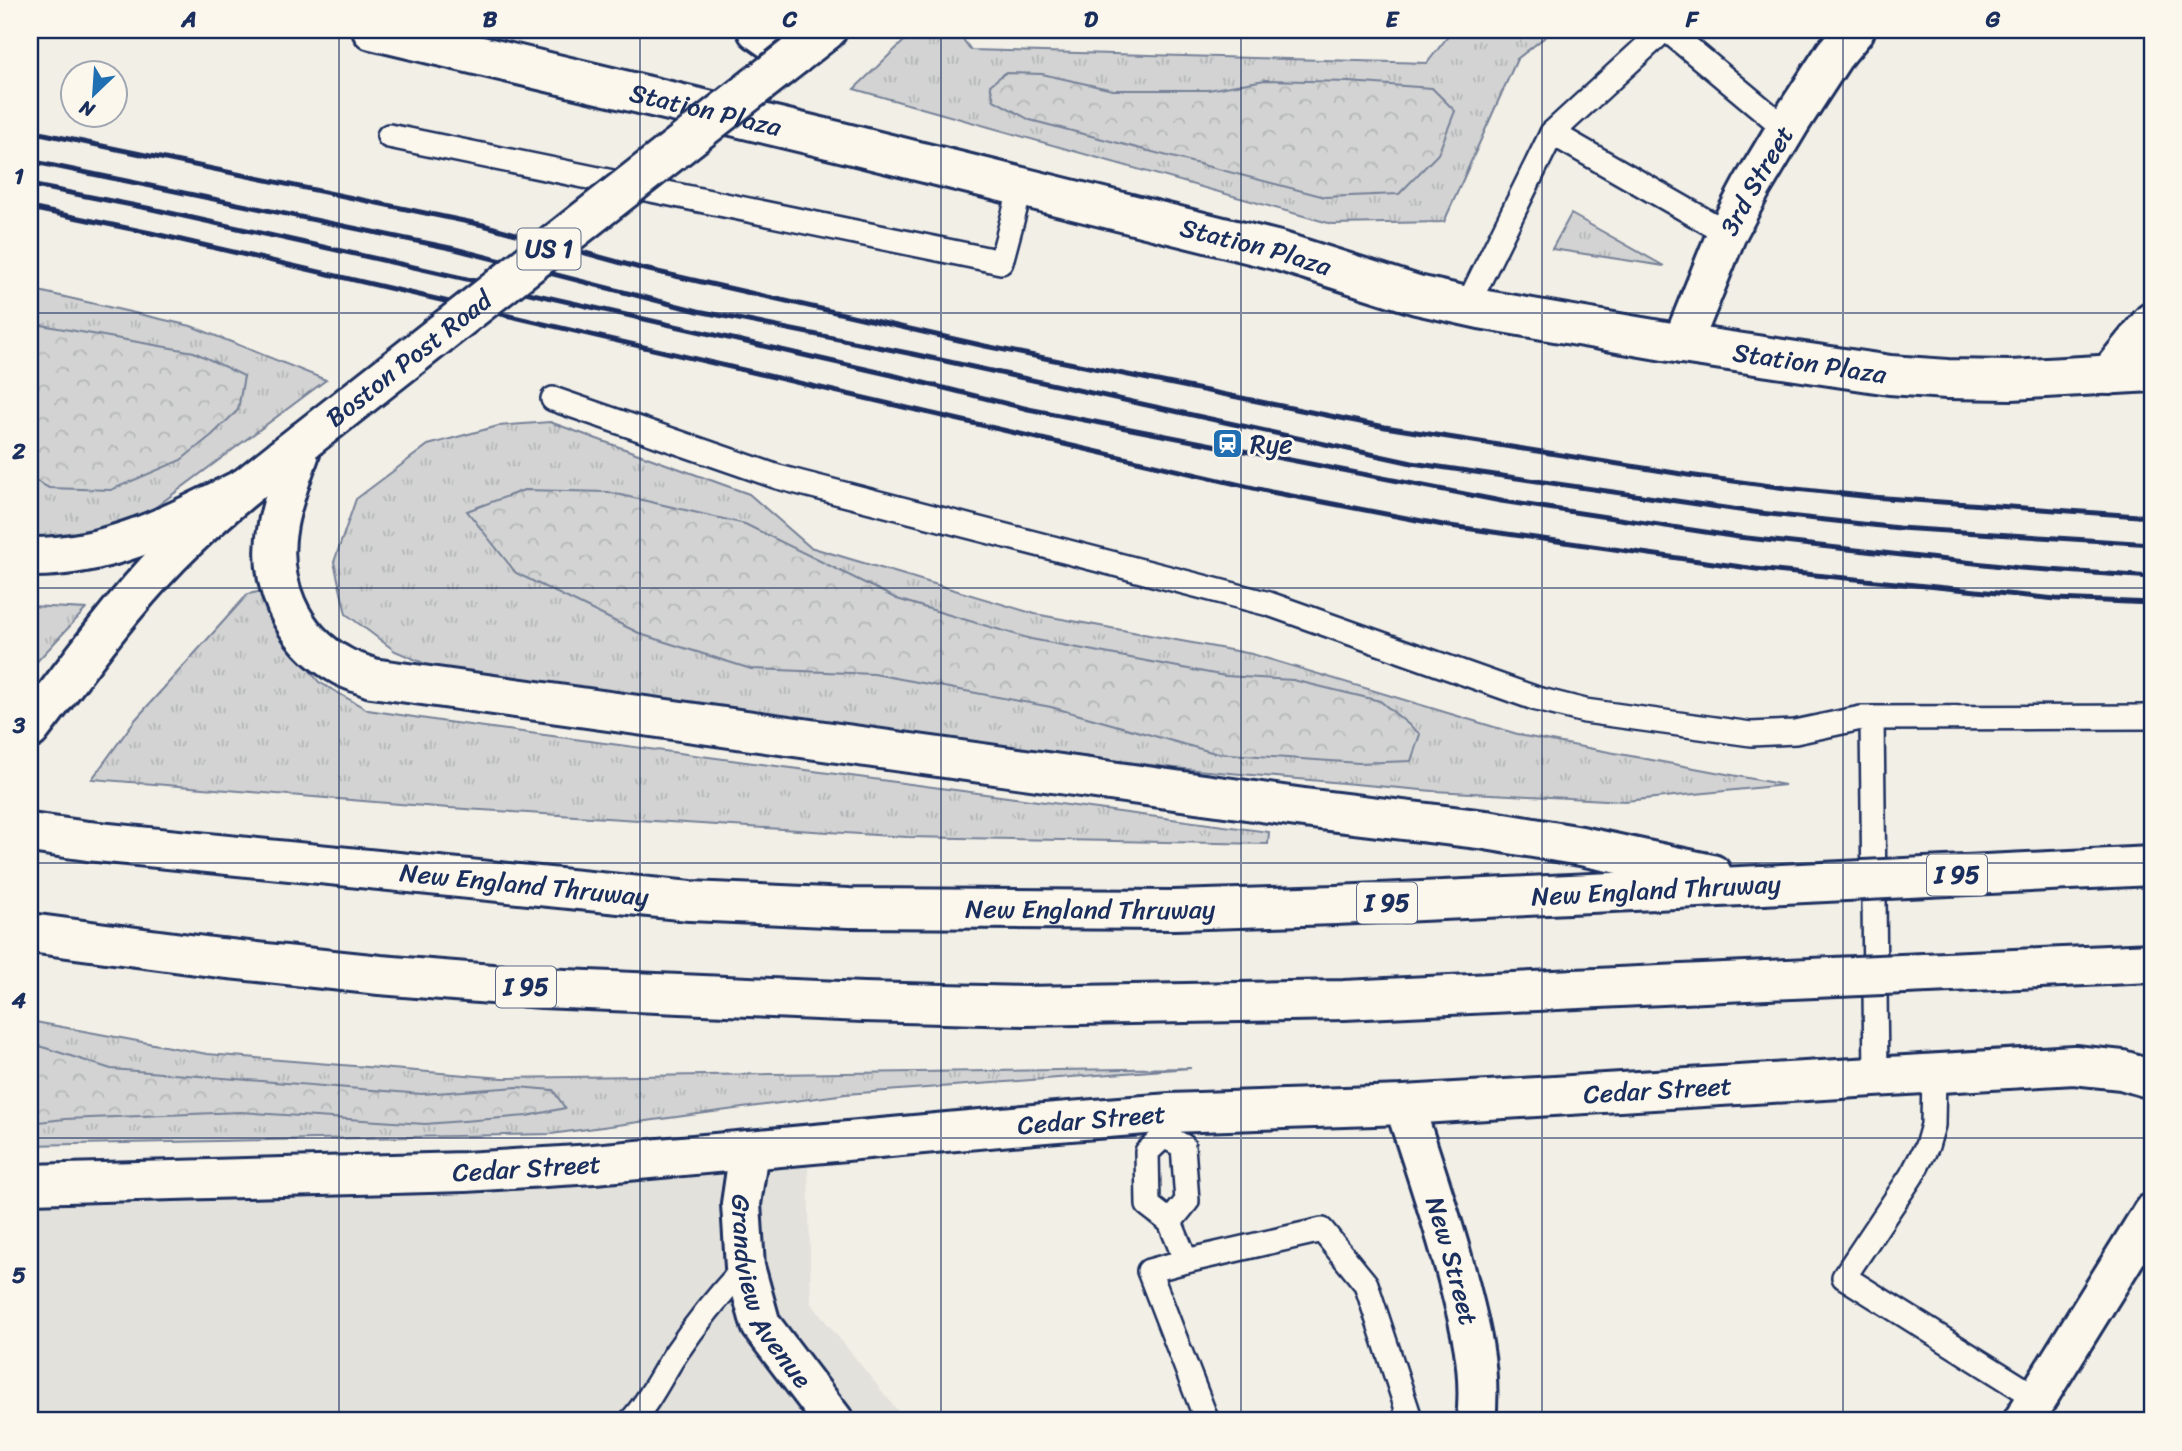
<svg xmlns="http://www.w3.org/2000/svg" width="2182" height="1451" font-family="Sriracha,sans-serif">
<defs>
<pattern id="grass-tufts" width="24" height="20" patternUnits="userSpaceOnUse" patternTransform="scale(1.75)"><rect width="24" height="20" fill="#d2d3d2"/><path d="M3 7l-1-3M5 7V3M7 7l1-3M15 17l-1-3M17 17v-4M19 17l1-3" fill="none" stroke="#b4b5b7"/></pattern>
<pattern id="forest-crowns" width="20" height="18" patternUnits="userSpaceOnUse" patternTransform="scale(1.75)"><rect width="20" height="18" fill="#d2d3d2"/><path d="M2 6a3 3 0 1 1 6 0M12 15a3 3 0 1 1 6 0" fill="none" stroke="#b4b5b7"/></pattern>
</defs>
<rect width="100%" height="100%" fill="#f2efe6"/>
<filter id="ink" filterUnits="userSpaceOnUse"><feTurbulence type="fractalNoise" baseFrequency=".0143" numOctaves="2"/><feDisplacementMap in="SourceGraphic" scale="14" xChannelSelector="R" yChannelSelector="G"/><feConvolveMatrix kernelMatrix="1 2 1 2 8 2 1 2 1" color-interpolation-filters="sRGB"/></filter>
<g filter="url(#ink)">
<!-- built -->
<polygon fill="#e2e1dc" points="808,1163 811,1303 906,1421 30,1421 30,1201"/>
<!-- grass -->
<g fill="url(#grass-tufts)" stroke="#768198" stroke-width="2">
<polygon points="921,30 956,30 971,50 1427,63 1453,30 1490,30 1497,33 1502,30 1554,30 1517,59 1444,222 1332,224 854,89 906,39"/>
<polygon points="1571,214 1664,266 1552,249"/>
<polygon points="30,289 191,326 326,380 125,530 76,543 30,538"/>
<polygon points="550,422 749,494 810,547 1035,614 1252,654 1524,736 1785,785 1625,801 1433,791 1174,768 449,674 395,651 346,614 334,562 356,499 428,445 498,426"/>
<polygon points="263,591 279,632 319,682 368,710 440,721 1269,832 1268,844 907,837 449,808 92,779 135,720 248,594"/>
<polygon points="30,606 86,609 30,669"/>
<polygon points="30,1021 207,1054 503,1078 1191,1068 846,1094 551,1134 30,1145"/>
</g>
<!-- forest -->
<g fill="url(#forest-crowns)" stroke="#768198" stroke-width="2">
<polygon points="1005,73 1042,74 1113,90 1208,90 1265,80 1348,82 1432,88 1455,111 1438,154 1399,194 1325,197 1030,120 994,100 990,85"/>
<polygon points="30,323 194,352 244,376 238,410 212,435 181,460 111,490 49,488 30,478"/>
<polygon points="524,490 608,492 745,524 897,599 946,614 1031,639 1225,676 1293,680 1380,701 1420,734 1411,761 1359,763 1215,753 1051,707 874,674 751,669 643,635 516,573 467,511"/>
<polygon points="30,1043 111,1069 422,1094 517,1087 553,1090 565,1108 527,1116 425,1124 240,1112 65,1119 30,1123"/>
</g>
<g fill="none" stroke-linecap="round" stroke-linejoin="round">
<defs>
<g id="service">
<polyline points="1667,30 1786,129"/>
<polyline points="1552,133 1727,233"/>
<polyline points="389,136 1001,262 1021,187"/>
<polyline points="1467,306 1552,133 1664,30"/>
<polyline points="553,399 778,477 1269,604 1537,699 1585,711 1751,734 1795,732 1861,718 2152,717"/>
<polyline points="1872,718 1876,1077"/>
<polyline points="1934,1073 1933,1125 1927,1146 1912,1175 1844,1277 2037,1398"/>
<polygon points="1164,1136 1183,1146 1187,1201 1170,1222 1148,1205 1147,1152"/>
<polyline points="1170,1222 1186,1261"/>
<path d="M631 1421C650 1401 661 1376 676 1353 697 1322 720 1294 745 1267"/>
<polyline points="1207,1421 1149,1271 1186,1261 1322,1230 1366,1284 1408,1412 1402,1421"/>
</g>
<g id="minor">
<path id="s1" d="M372 30 837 141 1279 251 1417 295 1480 309 1682 344 1890 375 1947 379 2012 380 2152 372"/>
<path id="s2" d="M1682 344 1727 233 1752 186 1791 121 1834 55 1855 30"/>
<polyline points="2109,375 2152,322"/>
<path id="s3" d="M1404 1105C1422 1159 1440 1213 1455 1268 1469 1321 1482 1366 1476 1421"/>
<path id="s4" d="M749 1150 741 1204 745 1267 761 1325 834 1421"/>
</g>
<g id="tertiary">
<polyline points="757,30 794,56"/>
<path id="s5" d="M30 1184 465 1172 594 1164 1045 1123 1170 1113 1404 1105 2074 1065 2122 1070 2152 1079"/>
</g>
<polyline id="secondary" points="2023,1421 2152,1213"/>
<g id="primary">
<polyline points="794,56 827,30"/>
<path d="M30 729C80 665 127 596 186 540 223 504 263 473 304 441"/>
</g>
<g id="motorway">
<path d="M304 441C295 468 283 496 278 524 267 580 290 638 342 666 351 671 362 674 372 678L1304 808 1486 830 1581 846 1712 874"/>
<path d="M30 557C111 558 173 523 244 488"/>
<path id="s6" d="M30 833 88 841 690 901 849 908 1174 910 1336 905 1762 885"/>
<polyline points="30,933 220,958 380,975 542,988 863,1002 1024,1006 1344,1000 1767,980"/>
</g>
</defs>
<!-- service casing -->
<use href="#service" stroke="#1b2f5e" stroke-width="28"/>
<!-- minor casing -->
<use href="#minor" stroke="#1b2f5e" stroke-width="44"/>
<!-- tertiary casing -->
<use href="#tertiary" stroke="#1b2f5e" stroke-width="44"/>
<!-- secondary casing -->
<use href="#secondary" stroke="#1b2f5e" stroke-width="44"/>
<!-- primary casing -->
<use href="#primary" stroke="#1b2f5e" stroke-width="44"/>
<!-- motorway casing -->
<use href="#motorway" stroke="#1b2f5e" stroke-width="44"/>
<!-- service -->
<use href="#service" stroke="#fbf7ec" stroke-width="23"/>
<!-- minor -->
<use href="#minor" stroke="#fbf7ec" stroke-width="38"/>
<!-- tertiary -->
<use href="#tertiary" stroke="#fbf7ec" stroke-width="38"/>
<!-- secondary -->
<use href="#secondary" stroke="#fbf7ec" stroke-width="38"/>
<!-- primary -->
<use href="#primary" stroke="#fbf7ec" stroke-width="38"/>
<!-- motorway -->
<use href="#motorway" stroke="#fbf7ec" stroke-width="38"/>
<!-- rail -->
<g stroke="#1b2f5e" stroke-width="5">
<polyline points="30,131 483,225 640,268 985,346 1385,427 1688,475 1786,488 1872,497 2152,517"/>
<polyline points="30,161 455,249 698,311 913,354 1412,463 1760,513 1899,528 2152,544"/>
<polyline points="30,185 152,209 418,268 892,375 1028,409 1501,501 1738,537 2020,568 2152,577"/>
<polyline points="30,208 151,233 1271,492 1443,525 1756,569 2056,599 2152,603"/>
</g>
<defs>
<g id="primary-bridge">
<path id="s7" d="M304 441 794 56"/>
</g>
<g id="motorway-bridge">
<polyline points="1762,885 2152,866"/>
<polyline points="1767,980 2152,963"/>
</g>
</defs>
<!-- primary-bridge casing -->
<use href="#primary-bridge" stroke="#1b2f5e" stroke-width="44" stroke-linecap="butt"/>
<!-- motorway-bridge casing -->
<use href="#motorway-bridge" stroke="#1b2f5e" stroke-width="44" stroke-linecap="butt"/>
<!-- primary-bridge -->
<use href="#primary-bridge" stroke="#fbf7ec" stroke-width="38"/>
<!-- motorway-bridge -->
<use href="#motorway-bridge" stroke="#fbf7ec" stroke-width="38"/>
</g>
</g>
<!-- grid -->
<path fill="none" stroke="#1b2f5e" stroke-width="2" stroke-opacity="0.55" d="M339 30V1421M640 30V1421M941 30V1421M1241 30V1421M1542 30V1421M1843 30V1421M30 313H2152M30 588H2152M30 863H2152M30 1138H2152"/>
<!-- icons -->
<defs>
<symbol id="station-square" viewBox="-11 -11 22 22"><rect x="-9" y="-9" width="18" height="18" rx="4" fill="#1f6fb2" stroke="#fbf7ec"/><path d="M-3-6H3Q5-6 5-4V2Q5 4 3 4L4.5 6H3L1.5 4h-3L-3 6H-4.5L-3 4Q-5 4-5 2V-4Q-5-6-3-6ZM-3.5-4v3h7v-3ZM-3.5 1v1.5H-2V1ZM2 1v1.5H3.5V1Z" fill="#fff"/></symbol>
</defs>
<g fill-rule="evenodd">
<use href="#station-square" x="1210" y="426" width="35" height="35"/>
</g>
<g text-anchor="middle" stroke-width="6" stroke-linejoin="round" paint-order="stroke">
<!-- shield labels -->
<g fill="#fbf7ec" stroke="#5e6b89" stroke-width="2">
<rect x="517.5" y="228.5" width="63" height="41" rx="5"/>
<rect x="1927" y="854.5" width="60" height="41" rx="5"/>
<rect x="1357" y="882.5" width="60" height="41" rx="5"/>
<rect x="496" y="966.5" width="60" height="41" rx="5"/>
</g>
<g font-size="24" font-weight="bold" fill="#1b2f5e">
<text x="549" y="257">US 1</text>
<text x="1957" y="883">I 95</text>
<text x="1387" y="911">I 95</text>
<text x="526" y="995">I 95</text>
</g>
<!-- street labels -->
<g font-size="26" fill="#1b2f5e" stroke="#fbf7ec">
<text dy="9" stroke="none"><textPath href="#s1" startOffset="343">Station Plaza</textPath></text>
<text dy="9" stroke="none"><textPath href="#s2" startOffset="180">3rd Street</textPath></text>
<text dy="9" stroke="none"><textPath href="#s1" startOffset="910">Station Plaza</textPath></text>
<text dy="9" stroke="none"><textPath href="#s7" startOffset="133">Boston Post Road</textPath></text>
<text dy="9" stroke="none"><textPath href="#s1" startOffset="1477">Station Plaza</textPath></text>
<text dy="9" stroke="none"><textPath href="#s6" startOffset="497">New England Thruway</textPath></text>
<text transform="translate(1656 890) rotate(-3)" y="9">New England Thruway</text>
<text dy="9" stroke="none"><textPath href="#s6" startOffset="1064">New England Thruway</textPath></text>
<text dy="9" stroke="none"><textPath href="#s5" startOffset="1631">Cedar Street</textPath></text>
<text dy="9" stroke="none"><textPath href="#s5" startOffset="1064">Cedar Street</textPath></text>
<text dy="9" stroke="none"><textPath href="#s5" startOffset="497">Cedar Street</textPath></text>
<text dy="9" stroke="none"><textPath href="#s3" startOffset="163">New Street</textPath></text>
<text dy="9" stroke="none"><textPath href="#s4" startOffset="149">Grandview Avenue</textPath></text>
</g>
<!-- poi labels -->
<g font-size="26" fill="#1b2f5e" stroke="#fbf7ec" text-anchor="start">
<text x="1250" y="453">Rye</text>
</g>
</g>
<!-- margin -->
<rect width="2182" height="1451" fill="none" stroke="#fbf7ec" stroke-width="77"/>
<!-- north arrow -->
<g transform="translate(94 94) rotate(205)"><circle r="33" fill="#fbf7ec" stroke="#a1a7b3" stroke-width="2"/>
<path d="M0-5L12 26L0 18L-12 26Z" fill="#1f6fb2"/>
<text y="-10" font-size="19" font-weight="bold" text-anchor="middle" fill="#1b2f5e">N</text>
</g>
<rect x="38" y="38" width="2106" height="1374" fill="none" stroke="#1b2f5e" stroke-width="2.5"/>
<g font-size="23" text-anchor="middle" font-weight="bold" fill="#1b2f5e">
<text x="189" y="27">A</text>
<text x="490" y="27">B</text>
<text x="790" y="27">C</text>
<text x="1091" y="27">D</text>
<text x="1392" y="27">E</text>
<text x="1692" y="27">F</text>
<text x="1993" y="27">G</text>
<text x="19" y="184">1</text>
<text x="19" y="459">2</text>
<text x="19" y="733">3</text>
<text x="19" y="1008">4</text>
<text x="19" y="1283">5</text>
</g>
</svg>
